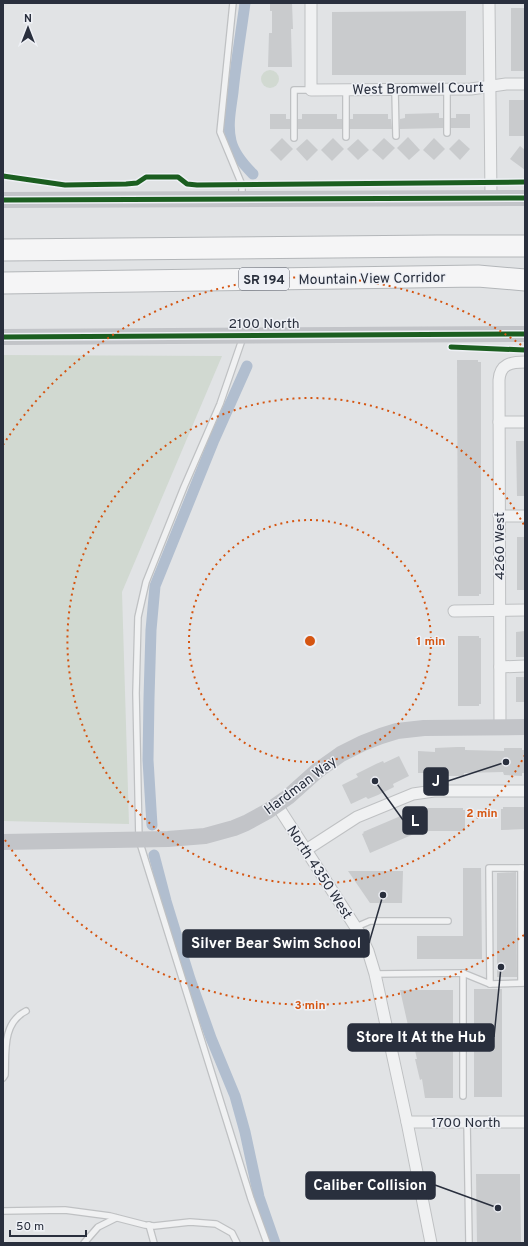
<svg xmlns="http://www.w3.org/2000/svg" width="528" height="1246" font-family="Overpass,sans-serif">
<rect width="100%" height="100%" fill="#e1e3e5"/>
<!-- green -->
<g fill="#d1d9d1">
<circle cx="270" cy="79" r="9"/>
<polygon points="3,355 222,356 122,592 129,824 3,821"/>
</g>
<g fill="none" stroke-linecap="round" stroke-linejoin="round">
<!-- canal -->
<g stroke="#b1becf" stroke-width="11">
<path d="M245 3C241 33 236 62 233 92 231 108 227 125 231 141 234 154 244 165 253 174"/>
<polyline points="152,825 148,760 149,698 151,630 155,586 214,440 247,366"/>
<polyline points="154,855 166,901 190,979 211,1038 235,1096 245,1132 259,1197 275,1243"/>
</g>
</g>
<!-- building -->
<g fill="#c9cbcd">
<polygon points="270,3 292,3 293,29 291,29 292,67 268,67 269,33 272,33 272,11 270,11"/>
<rect x="511" y="8" width="14" height="63"/>
<polygon points="466,11 466,75 332,75 332,12"/>
<polygon points="509,100 524,100 525,136 509,136"/>
<polygon points="439,113 439,118 443,118 443,128 400,129 400,119 405,118 405,114"/>
<polygon points="270,114 286,114 286,119 290,119 290,129 270,129"/>
<polygon points="302,114 337,114 337,119 342,119 342,129 298,129 298,119 302,119"/>
<polygon points="353,114 388,114 388,119 391,119 392,129 350,129 350,119 353,119"/>
<polygon points="456,114 470,114 470,128 451,128 451,118 456,118"/>
<polygon points="408,137 420,150 409,160 397,148"/>
<polygon points="282,138 293,149 281,161 270,150"/>
<polygon points="333,138 344,149 332,161 321,150"/>
<polygon points="384,138 395,148 383,160 372,150"/>
<polygon points="434,138 445,149 434,160 423,150"/>
<polygon points="307,139 318,150 307,161 296,149"/>
<polygon points="358,139 369,150 358,160 347,149"/>
<polygon points="459,139 470,149 460,160 449,149"/>
<polygon points="520,146 525,150 525,170 510,159"/>
<polygon points="457,360 478,360 478,362 481,362 481,594 479,594 479,596 458,596"/>
<polygon points="516,441 525,441 525,496 517,496"/>
<rect x="517" y="537" width="8" height="53"/>
<polygon points="525,631 525,657 516,657 516,632"/>
<polygon points="458,636 479,636 479,638 481,638 481,704 479,704 479,706 458,706"/>
<rect x="516" y="677" width="9" height="25"/>
<polygon points="457,747 465,747 465,750 504,751 504,748 522,748 522,750 525,750 525,773 522,773 522,776 504,775 503,772 464,773 464,776 435,776 435,773 418,773 418,751 435,752 435,748"/>
<polygon points="399,756 409,776 393,784 394,787 378,795 368,799 366,797 351,804 342,785 358,777 356,774 376,764 383,761 384,763"/>
<polygon points="503,807 525,807 525,829 501,830 501,809 503,809"/>
<polygon points="419,808 463,808 463,810 465,810 465,831 417,831 417,810 419,810"/>
<polygon points="403,815 403,816 405,815 414,834 370,853 362,834 364,833 363,832"/>
<polygon points="463,868 481,868 482,959 417,959 417,936 463,936"/>
<polygon points="348,871 403,871 402,903 370,903"/>
<polygon points="516,872 517,977 497,977 497,873"/>
<rect x="474" y="989" width="28" height="108"/>
<polygon points="400,990 453,990 453,1098 425,1098 422,1079 420,1080 415,1059 417,1059 413,1042 412,1043"/>
<polygon points="476,1174 520,1174 521,1243 477,1243"/>
</g>
<g fill="none" stroke-linecap="round" stroke-linejoin="round">
<defs>
<g id="lane">
<polyline points="233,3 220,132 242,185 242,197"/>
<polyline points="346,90 346,137"/>
<polyline points="395,90 396,136"/>
<polyline points="447,90 447,133"/>
<polyline points="294,138 294,90 311,90"/>
<polyline points="243,337 220,404 184,487 146,582 138,617 136,693 139,840 251,1199 267,1243"/>
<polyline points="521,868 521,983"/>
<polyline points="356,927 370,921 448,921"/>
<polyline points="463,973 463,1096"/>
<polyline points="375,974 463,973 490,984 525,983"/>
<polyline points="490,984 489,868 525,868"/>
<path d="M3 1078 5 1075C6 1052 2 1023 26 1011"/>
<polyline points="467,1122 469,1243"/>
<polyline points="3,1211 65,1210 110,1216 145,1225 154,1226 190,1222 216,1224 232,1233 237,1243"/>
<polyline points="149,1225 154,1243"/>
<polyline points="84,1243 98,1227 116,1218"/>
</g>
<g id="street">
<polyline points="311,3 311,90 471,89 506,84 525,84"/>
<polyline points="489,3 491,198"/>
<polyline points="499,422 525,422"/>
<polyline points="499,516 525,516"/>
<polyline points="454,611 525,610"/>
<polyline points="500,667 525,666"/>
<path d="M500 727 499 380C500 364 511 362 525 362"/>
<polyline points="277,805 360,934 368,951 375,974 407,1122 431,1243"/>
<polyline points="306,850 357,817 413,794 434,791 525,791"/>
<polyline points="407,1122 525,1122"/>
</g>
<g id="highway">
<polyline points="3,250 437,246 525,246"/>
<polyline points="3,283 478,276 525,280"/>
</g>
</defs>
<!-- lane casing -->
<use href="#lane" stroke="#bfc1c3" stroke-width="8"/>
<!-- street casing -->
<use href="#street" stroke="#bfc1c3" stroke-width="13"/>
<!-- highway casing -->
<use href="#highway" stroke="#b3b6b9" stroke-width="23"/>
<!-- lane -->
<use href="#lane" stroke="#f0f1f2" stroke-width="5.5"/>
<!-- street -->
<use href="#street" stroke="#f0f1f2" stroke-width="11"/>
<!-- secondary -->
<g stroke="#c2c4c8" stroke-width="16">
<polyline points="3,200 525,198"/>
<polyline points="3,337 525,334"/>
<polyline points="3,842 168,839 205,836 234,828 246,823 268,811 288,797 317,771 341,754 363,743 381,736 397,731 424,728 525,727"/>
</g>
<!-- highway -->
<use href="#highway" stroke="#f5f5f6" stroke-width="21"/>
<defs>
<g id="cycleway">
<polyline points="3,176 65,185 126,184 137,183 146,177 178,177 187,184 197,185 525,182"/>
<polyline points="3,200 525,198"/>
<polyline points="3,337 525,334"/>
<polyline points="451,347 525,350"/>
</g>
</defs>
<!-- cycleway casing -->
<use href="#cycleway" stroke="#eef0f5" stroke-width="8"/>
<!-- cycleway -->
<use href="#cycleway" stroke="#1b5e20" stroke-width="5"/>
</g>
<!-- distance rings -->
<g fill="none" stroke="#d55511" stroke-width="2" stroke-dasharray="2 4">
<circle cx="310" cy="641" r="121"/>
<path d="M525 755A243 243 0 1 1 525 527"/>
<path d="M524 935A364 364 0 0 1 3 837M3 445A364 364 0 0 1 524 347"/>
</g>
<g text-anchor="middle" stroke-width="3" stroke-linejoin="round" paint-order="stroke">
<!-- shield labels -->
<rect fill="#eef0f5" stroke="#646974" stroke-width="1" x="239" y="268" width="50" height="22" rx="3"/>
<g font-size="13" font-weight="bold" fill="#292f3d">
<text x="264" y="284">SR 194</text>
</g>
<!-- street labels -->
<g font-size="14" fill="#292f3d" stroke="#eef0f5">
<text transform="translate(418 88) rotate(-1)" y="5">West Bromwell Court</text>
<text transform="translate(372 278) rotate(-1)" y="5">Mountain View Corridor</text>
<text x="264" y="328">2100 North</text>
<text transform="translate(499 546) rotate(-90)" y="5">4260 West</text>
<text transform="translate(300 785) rotate(-37)" y="5">Hardman Way</text>
<text transform="translate(320 872) rotate(57)" y="5">North 4350 West</text>
<text x="466" y="1127">1700 North</text>
</g>
</g>
<circle cx="310" cy="641" r="6" fill="#d55511" stroke="#eef0f5" stroke-width="2"/>
<g font-size="12" text-anchor="middle" font-weight="bold" fill="#d55511" stroke="#eef0f5" stroke-width="3" stroke-linejoin="round" paint-order="stroke">
<text x="431" y="645">1 min</text>
<text x="482" y="817">2 min</text>
<text x="310" y="1009">3 min</text>
</g>
<!-- callouts -->
<path fill="none" stroke="#292f3d" stroke-width="1.5" d="M506 762L448 781M375 781L403 820M383 895L369 943M501 967L494 1037M498 1208L435 1185"/>
<g fill="#292f3d" stroke="#eef0f5" stroke-width="1.5">
<circle cx="506" cy="762" r="4"/>
<circle cx="375" cy="781" r="4"/>
<circle cx="383" cy="895" r="4"/>
<circle cx="501" cy="967" r="4"/>
<circle cx="498" cy="1208" r="4"/>
</g>
<g fill="#292f3d" stroke="#292f3d" stroke-width="1.5">
<rect x="424" y="768" width="24" height="27" rx="4"/>
<rect x="403" y="807" width="24" height="27" rx="4"/>
<rect x="183" y="930" width="186" height="27" rx="4"/>
<rect x="348" y="1024" width="146" height="27" rx="4"/>
<rect x="306" y="1172" width="129" height="27" rx="4"/>
</g>
<g font-size="15" text-anchor="middle" font-weight="bold" fill="#fff">
<text x="436" y="786">J</text>
<text x="415" y="826">L</text>
<text x="276" y="948">Silver Bear Swim School</text>
<text x="421" y="1042">Store It At the Hub</text>
<text x="370" y="1190">Caliber Collision</text>
</g>
<!-- border -->
<rect width="528" height="1246" fill="none" stroke="#292f3d" stroke-width="8"/>
<!-- north arrow -->
<g transform="translate(28 28)" stroke="#eef0f5" stroke-width="3" paint-order="stroke">
<path d="M0-3L7 15L0 10L-7 15Z" fill="#292f3d"/>
<text y="-6" font-size="11" font-weight="bold" text-anchor="middle" fill="#292f3d">N</text>
</g>
<!-- scale -->
<path d="M10 1230v6h76v-6" fill="none" stroke="#292f3d" stroke-width="2"/>
<text x="16" y="1230" font-size="12" fill="#292f3d" stroke="#eef0f5" stroke-width="3" paint-order="stroke">50 m</text>
</svg>
